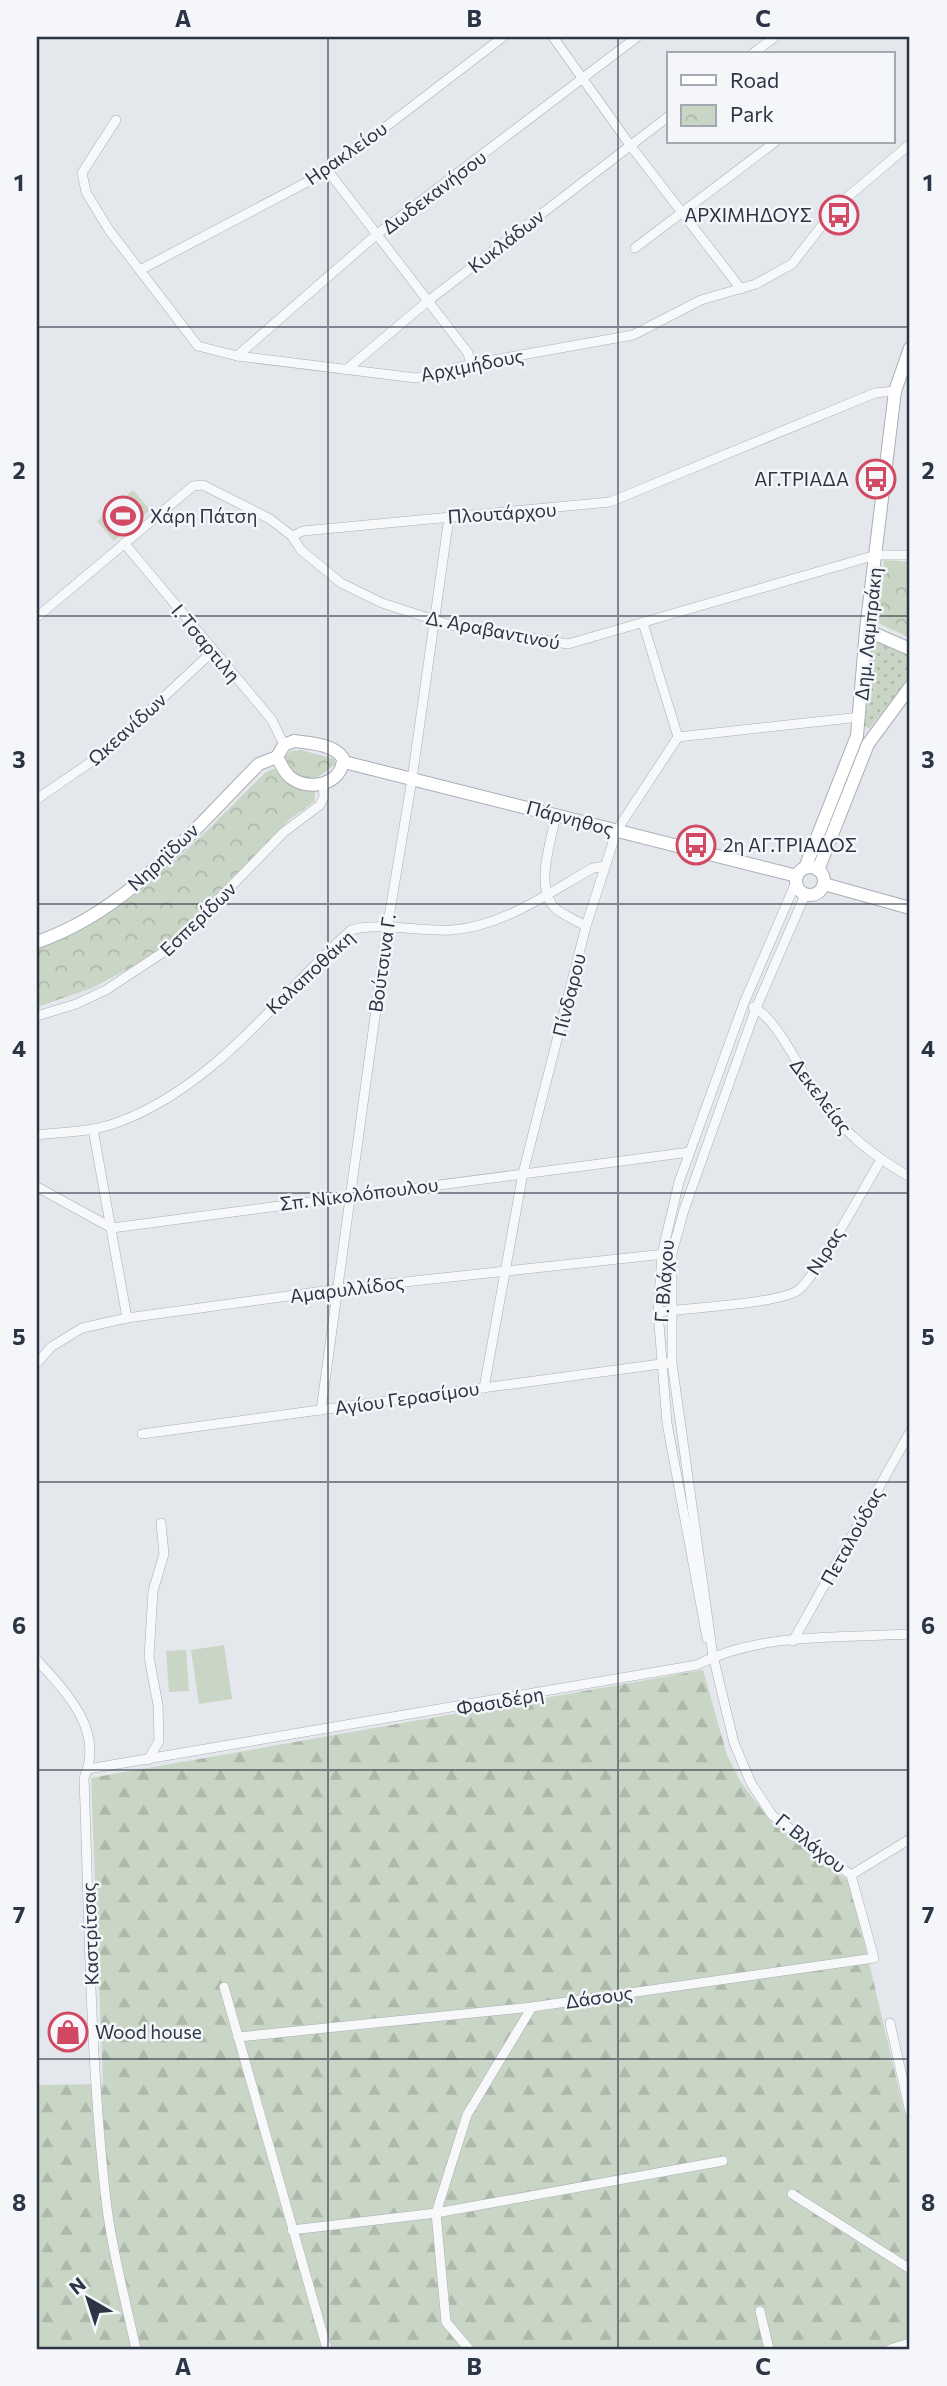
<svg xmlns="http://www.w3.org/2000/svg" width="947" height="2386" font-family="Commissioner,sans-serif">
<defs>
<pattern id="grass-dots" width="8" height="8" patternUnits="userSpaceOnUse" patternTransform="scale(1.75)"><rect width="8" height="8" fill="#cad6c5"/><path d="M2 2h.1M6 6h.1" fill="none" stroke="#aeb8ab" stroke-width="1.8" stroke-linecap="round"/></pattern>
<pattern id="forest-firs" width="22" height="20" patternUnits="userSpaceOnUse" patternTransform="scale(1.75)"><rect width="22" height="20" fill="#cad6c5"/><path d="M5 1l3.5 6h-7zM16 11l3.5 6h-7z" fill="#aeb8ab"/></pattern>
<pattern id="park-crowns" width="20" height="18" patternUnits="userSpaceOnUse" patternTransform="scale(1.75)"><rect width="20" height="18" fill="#cad6c5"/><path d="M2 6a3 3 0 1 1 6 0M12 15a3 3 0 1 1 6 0" fill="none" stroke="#aeb8ab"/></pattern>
</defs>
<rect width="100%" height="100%" fill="#e4e7ec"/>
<!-- grass -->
<polygon fill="url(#grass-dots)" points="872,639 910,655 910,678 869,729 864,726"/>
<!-- forest -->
<polygon fill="url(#forest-firs)" points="703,1670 727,1755 740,1781 772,1823 850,1882 904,2111 910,2111 910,2349 37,2349 37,2085 103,2084 91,1778"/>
<!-- park -->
<g fill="url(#park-crowns)">
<polygon points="884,560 910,562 910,638 876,622"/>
<path d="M301 750 334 759 336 764 315 779C300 778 290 772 284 757L291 751Z"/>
<path d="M273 769 278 770C290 791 291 788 316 789L314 802 290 819 201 912 151 957 92 988 37 1007V949C128 919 199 837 266 772Z"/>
</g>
<!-- pitch -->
<g fill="#cad6c5">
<polygon points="133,490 150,510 114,541 97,521"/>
<polygon points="224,1645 232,1699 199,1704 191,1650"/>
<polygon points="186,1650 189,1691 169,1692 166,1651"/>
</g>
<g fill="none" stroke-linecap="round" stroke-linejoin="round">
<defs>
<g id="street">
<polyline points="553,37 630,145 741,289"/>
<polyline points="752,54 775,37"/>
<polyline points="116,120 82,173 86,192 109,230 198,346 237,356 416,378 471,364 633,335 701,300 756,284 792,264 837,206 910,144"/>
<polyline points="328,171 468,353 471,364"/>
<polyline points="635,248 775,142"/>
<polyline points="140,270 328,171 503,37"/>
<polyline points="237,356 376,235 637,37"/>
<polyline points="346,370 428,301 669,116"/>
<polyline points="292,536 303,531 610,502 875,393 895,391"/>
<polyline points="124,543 272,720 284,745"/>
<polyline points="37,617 193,486 203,485 270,519 292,536 301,550 341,583 382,603 450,625 568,644 876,555 910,555"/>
<polyline points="643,623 678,737"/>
<polyline points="678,737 860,717"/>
<polyline points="37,799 104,753 212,652"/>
<path d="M556 814C552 839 535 884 553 906 561 915 576 920 586 926"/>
<polyline points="805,895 756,1008 684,1210 672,1253 672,1363 713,1656 734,1743 751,1783 772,1815 851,1875"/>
<path d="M753 1007C778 1019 801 1073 818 1097 843 1132 873 1156 910 1177"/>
<polyline points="37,1016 76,1004 106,990 174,945 284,832 320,805 324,797 323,783"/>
<polyline points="93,1129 127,1318"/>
<path d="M37 1135C63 1132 91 1132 116 1123 214 1088 277 997 351 930 379 922 421 932 452 930 504 926 550 892 593 868L605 866"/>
<polyline points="37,1187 112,1228 690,1152"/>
<path d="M658 1312C687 1308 775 1304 797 1291 814 1281 866 1184 881 1160"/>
<polyline points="37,1363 51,1347 82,1328 127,1318 339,1289 665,1254"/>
<polyline points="484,1388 523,1173 586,926 617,830 678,737"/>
<polyline points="321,1410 387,929 412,779 449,517"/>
<polyline points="142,1434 668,1363"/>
<polyline points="707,1638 667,1423 658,1312 662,1254 679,1182 744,1003 796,882"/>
<polyline points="793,1641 910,1432"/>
<path d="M37 1660C66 1692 105 1731 84 1778 89 1912 90 2048 104 2182 109 2239 124 2294 136 2349"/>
<polyline points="148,1760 159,1741 158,1705 149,1657 153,1591 164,1554 161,1523"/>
<path d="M88 1769 697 1665C759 1632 842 1638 910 1634"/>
<polyline points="851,1875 910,1839"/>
<polyline points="224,1987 327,2349"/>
<polyline points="890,2023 910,2112"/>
<polyline points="238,2037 532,2007 874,1958 851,1875"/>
<polyline points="792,2194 910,2269"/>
<polyline points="292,2230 436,2213 723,2161"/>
<polyline points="760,2311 769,2349"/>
<polyline points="469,2349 446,2322 436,2213 467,2115 532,2007"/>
<polyline points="890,2349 910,2343"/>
</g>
<g id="secondary">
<polyline points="866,630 910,649"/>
<path d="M294 741C310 743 333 744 343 758 343 785 308 792 290 777 284 772 281 764 277 757L284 745Z"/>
<polyline points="344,762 797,876"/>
<circle cx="810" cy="881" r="14"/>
<polyline points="805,868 857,736 866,630 895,391 910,348"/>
<polyline points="818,870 868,744 910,687"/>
<polyline points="824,884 910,908"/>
<path d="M37 942C127 912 194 829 259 764L277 757"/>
</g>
</defs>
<!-- street casing -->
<use href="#street" stroke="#a9aeb7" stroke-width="10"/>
<!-- secondary casing -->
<use href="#secondary" stroke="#a9aeb7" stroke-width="14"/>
<!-- street -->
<use href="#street" stroke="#f7f8fa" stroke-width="9"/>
<!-- secondary -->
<use href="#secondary" stroke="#fff" stroke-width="12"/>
</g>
<!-- grid -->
<path fill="none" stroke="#2b3545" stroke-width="2" stroke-opacity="0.55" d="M328 37V2349M618 37V2349M37 327H910M37 616H910M37 904H910M37 1193H910M37 1482H910M37 1770H910M37 2059H910"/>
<!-- icons -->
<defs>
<symbol id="bus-ring" viewBox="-11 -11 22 22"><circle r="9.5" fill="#f4f6f9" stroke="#d14962" stroke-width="1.5"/><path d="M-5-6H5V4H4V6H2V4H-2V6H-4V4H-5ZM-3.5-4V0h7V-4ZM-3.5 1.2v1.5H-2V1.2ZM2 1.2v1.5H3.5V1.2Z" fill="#d14962"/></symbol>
<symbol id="stadium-ring" viewBox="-11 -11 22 22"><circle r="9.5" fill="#f4f6f9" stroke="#d14962" stroke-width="1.5"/><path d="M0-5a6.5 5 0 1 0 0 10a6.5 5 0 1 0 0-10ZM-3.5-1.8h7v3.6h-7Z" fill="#d14962"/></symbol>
<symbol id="shop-ring" viewBox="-11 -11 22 22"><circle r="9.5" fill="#f4f6f9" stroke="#d14962" stroke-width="1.5"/><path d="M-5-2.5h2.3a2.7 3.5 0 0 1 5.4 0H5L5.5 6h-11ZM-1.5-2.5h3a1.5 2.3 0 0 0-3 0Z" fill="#d14962"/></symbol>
</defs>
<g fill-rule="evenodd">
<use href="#bus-ring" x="817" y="193" width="44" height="44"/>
<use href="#bus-ring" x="854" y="457" width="44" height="44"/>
<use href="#stadium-ring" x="101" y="494" width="44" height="44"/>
<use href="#bus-ring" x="674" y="823" width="44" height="44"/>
<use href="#shop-ring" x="46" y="2010" width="44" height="44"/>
</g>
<g text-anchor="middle" stroke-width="5" stroke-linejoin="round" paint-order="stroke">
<!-- street labels -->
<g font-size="19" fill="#2b3545" stroke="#f4f6f9">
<text transform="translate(346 153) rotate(-35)" y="7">Ηρακλείου</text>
<text transform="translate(434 192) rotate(-37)" y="7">Δωδεκανήσου</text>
<text transform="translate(506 241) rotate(-38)" y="7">Κυκλάδων</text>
<text transform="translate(472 365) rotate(-11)" y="7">Αρχιμήδους</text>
<text transform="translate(502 513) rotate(-4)" y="7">Πλουτάρχου</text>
<text transform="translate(493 630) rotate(11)" y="7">Δ. Αραβαντινού</text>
<text transform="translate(868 634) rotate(-84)" y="7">Δημ. Λαμπράκη</text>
<text transform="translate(206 643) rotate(50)" y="7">Ι. Τσαρτιλη</text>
<text transform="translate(127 729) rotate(-42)" y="7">Ωκεανίδων</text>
<text transform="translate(570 818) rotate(15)" y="7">Πάρνηθος</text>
<text transform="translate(163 857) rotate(-43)" y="7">Νηρηϊδων</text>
<text transform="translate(198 919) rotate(-44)" y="7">Εσπερίδων</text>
<text transform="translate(382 963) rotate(-82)" y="7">Βούτσινα Γ.</text>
<text transform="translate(310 972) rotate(-43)" y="7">Καλαποθάκη</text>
<text transform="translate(569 995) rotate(-76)" y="7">Πίνδαρου</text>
<text transform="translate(821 1096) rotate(53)" y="7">Δεκελείας</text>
<text transform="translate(359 1194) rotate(-7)" y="7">Σπ. Νικολόπουλου</text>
<text transform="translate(825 1251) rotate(-58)" y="7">Νιρας</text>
<text transform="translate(664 1281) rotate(-86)" y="7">Γ. Βλάχου</text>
<text transform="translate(347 1289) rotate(-7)" y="7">Αμαρυλλίδος</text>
<text transform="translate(407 1398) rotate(-8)" y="7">Αγίου Γερασίμου</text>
<text transform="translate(852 1536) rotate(-61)" y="7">Πεταλούδας</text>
<text transform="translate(500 1701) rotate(-10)" y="7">Φασιδέρη</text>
<text transform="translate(811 1843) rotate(38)" y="7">Γ. Βλάχου</text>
<text transform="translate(90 1934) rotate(-92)" y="7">Καστρίτσας</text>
<text transform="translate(599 1997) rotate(-8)" y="7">Δάσους</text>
</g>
<!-- poi labels -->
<g font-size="19" fill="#2b3545" stroke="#f4f6f9" text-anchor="start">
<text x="812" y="222" text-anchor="end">ΑΡΧΙΜΗΔΟΥΣ</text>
<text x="849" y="486" text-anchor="end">ΑΓ.ΤΡΙΑΔΑ</text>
<text x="150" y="523">Χάρη Πάτση</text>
<text x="723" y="852">2η ΑΓ.ΤΡΙΑΔΟΣ</text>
<text x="95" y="2039">Wood house</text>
</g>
</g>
<!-- border -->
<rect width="947" height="2386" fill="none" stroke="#f4f6f9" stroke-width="77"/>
<!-- legend -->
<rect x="667" y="52" width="228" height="91" fill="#f4f6f9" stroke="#a4a9b1" stroke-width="2"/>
<rect x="681" y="75" width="35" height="10" fill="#ffffff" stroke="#a4a9b1" stroke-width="2"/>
<text x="730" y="88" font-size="21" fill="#2b3545">Road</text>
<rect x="681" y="105" width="35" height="21" fill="url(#park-crowns)" stroke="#a4a9b1" stroke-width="2"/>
<text x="730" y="122" font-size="21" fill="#2b3545">Park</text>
<!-- north arrow -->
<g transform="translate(88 2299) rotate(321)" stroke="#f4f6f9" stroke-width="5" paint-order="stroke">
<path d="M0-5L12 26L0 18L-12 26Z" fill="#2b3545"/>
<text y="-10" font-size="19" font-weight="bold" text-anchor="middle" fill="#2b3545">N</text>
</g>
<rect x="38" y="38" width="870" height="2310" fill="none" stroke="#2b3545" stroke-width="2.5"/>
<g font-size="23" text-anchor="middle" font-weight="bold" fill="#2b3545">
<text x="183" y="27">A</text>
<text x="474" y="27">B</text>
<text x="763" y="27">C</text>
<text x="19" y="191">1</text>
<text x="928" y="191">1</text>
<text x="19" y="479">2</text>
<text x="928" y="479">2</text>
<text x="19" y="768">3</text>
<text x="928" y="768">3</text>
<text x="19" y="1057">4</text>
<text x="928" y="1057">4</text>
<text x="19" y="1345">5</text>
<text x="928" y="1345">5</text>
<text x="19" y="1634">6</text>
<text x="928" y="1634">6</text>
<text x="19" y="1923">7</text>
<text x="928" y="1923">7</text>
<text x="19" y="2211">8</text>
<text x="928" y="2211">8</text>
<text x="183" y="2375">A</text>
<text x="474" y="2375">B</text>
<text x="763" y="2375">C</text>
</g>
</svg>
